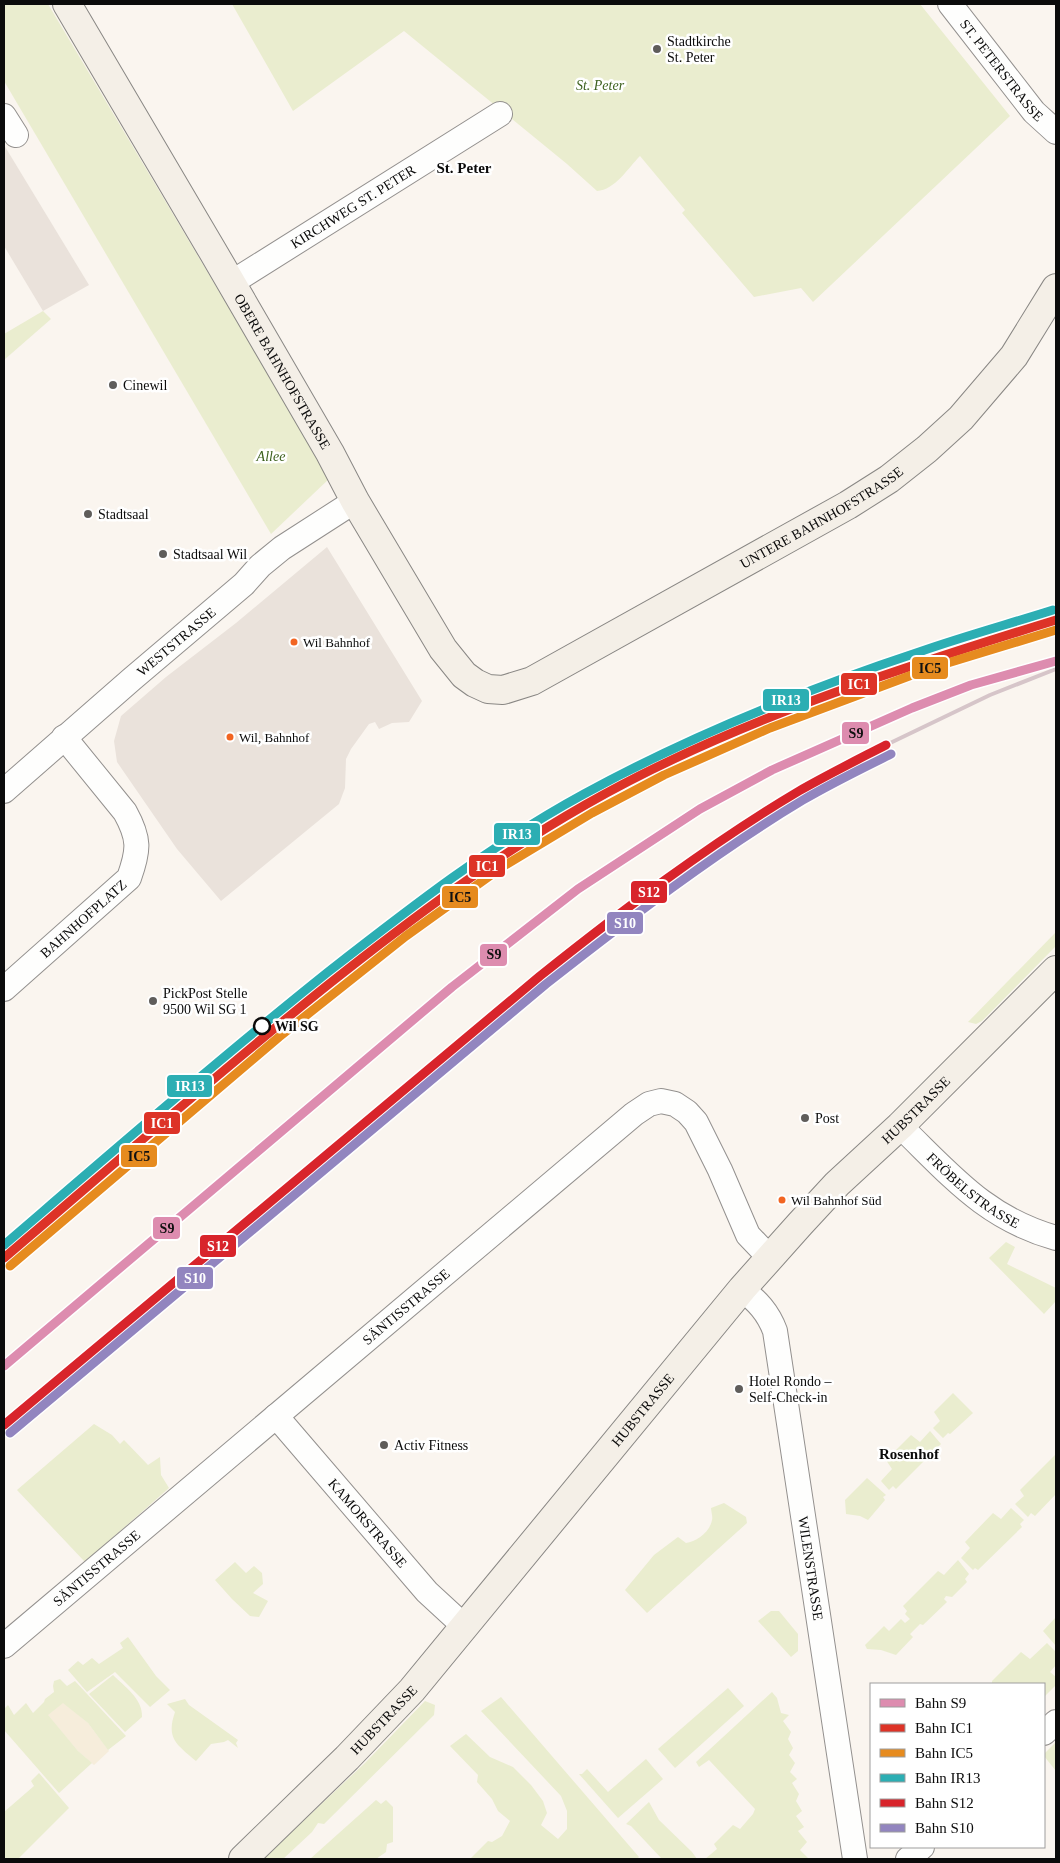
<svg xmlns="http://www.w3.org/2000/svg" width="1060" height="1863" font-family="Georgia,serif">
<rect width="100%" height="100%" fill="#faf5ef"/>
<!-- farmland -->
<polygon fill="#f6eddb" points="63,1702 88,1723 109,1751 94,1765 78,1751 47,1715"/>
<!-- green -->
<g fill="#eaedcf">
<polygon points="4,4 48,4 330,478 271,534 4,81"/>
<path d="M232 4H920L1010 116 813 302 801 288 754 297 682 213 685 210 640 156C628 168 615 190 597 191L567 164 404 31 293 111Z"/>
<polygon points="43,311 51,319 4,360 4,334"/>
<polygon points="1056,932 1056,946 982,1021 976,1024 968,1022"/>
<polygon points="1006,1242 1015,1247 1007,1264 1056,1288 1056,1301 1044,1314 989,1258"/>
<polygon points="953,1393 973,1413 950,1434 948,1433 943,1438 933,1428 940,1421 934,1412"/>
<polygon points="94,1424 112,1435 120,1444 124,1440 148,1465 160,1457 161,1475 169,1488 85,1562 17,1490"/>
<polygon points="930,1431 941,1444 896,1489 893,1486 889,1490 881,1481 892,1469 886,1460 911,1435 920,1442"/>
<polygon points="1056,1454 1056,1494 1035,1516 1031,1513 1028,1517 1015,1504 1024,1496 1020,1490"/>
<polygon points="867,1478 886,1495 883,1497 885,1500 868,1520 860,1516 846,1514 845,1500"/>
<path d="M724 1503 746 1517 747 1523 647 1613 625 1590 654 1555 678 1537 686 1543C696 1542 710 1532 712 1520 713 1517 711 1511 711 1508Z"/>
<polygon points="1011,1508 1024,1520 1020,1524 1022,1527 978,1570 975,1568 973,1570 961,1558 970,1548 965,1542 993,1513 1001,1519"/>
<polygon points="958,1560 969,1574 965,1579 967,1582 952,1597 946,1596 944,1599 947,1602 923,1625 920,1624 910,1634 913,1637 896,1655 881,1650 867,1649 865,1645 884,1626 889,1631 901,1619 905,1623 910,1619 905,1614 907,1611 903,1606 938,1571 944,1575"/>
<polygon points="235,1562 246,1573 254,1566 262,1573 263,1584 253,1593 268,1601 259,1617 250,1616 232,1599 215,1580"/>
<polygon points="771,1611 779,1611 798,1634 798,1651 791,1657 758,1621"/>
<polygon points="1056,1617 1056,1646 1043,1631"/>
<polygon points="128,1637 156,1676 170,1690 150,1707 115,1672 87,1692 68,1670 78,1661 83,1665 92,1658 99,1664 123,1648 120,1643"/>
<polygon points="1047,1643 1056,1652 1056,1665 1050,1672 1056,1677 1056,1685 1044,1697 1044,1684 992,1684 992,1681 1021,1652 1030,1659"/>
<path d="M113 1675C125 1687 143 1699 142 1717L125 1732 89 1694Z"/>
<polygon points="60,1679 67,1686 75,1681 126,1736 108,1750 88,1723 63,1703 48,1715 78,1751 92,1763 59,1793 4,1730 4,1709 8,1705 14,1715 26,1703 33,1713 44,1702 45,1699 54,1692 53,1686 54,1681"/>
<polygon points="728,1688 744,1706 675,1768 658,1749"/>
<polygon points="772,1692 777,1698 781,1713 789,1715 783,1721 791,1732 788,1739 793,1748 789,1755 795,1763 790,1772 797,1779 792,1783 799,1794 796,1801 802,1811 796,1816 804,1827 798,1831 807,1842 800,1850 809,1859 705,1859 717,1849 714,1844 733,1825 740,1829 753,1814 755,1809 709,1760 699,1767 696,1762"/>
<polygon points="501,1697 639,1857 637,1859 470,1859 488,1841 492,1842 502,1836 510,1821 498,1811 492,1799 477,1782 478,1775 450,1746 466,1734 490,1757 513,1767 531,1785 543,1801 547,1813 541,1825 558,1839 567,1829 567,1811 561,1796 481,1711"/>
<path d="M185 1699 189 1705 238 1740 236 1743 238 1748 228 1740 224 1742 211 1744 196 1761C176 1744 166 1738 175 1712L167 1704Z"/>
<polygon points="425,1701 435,1705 434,1715 324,1824 318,1823 312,1832 283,1859 263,1859 365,1763"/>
<polygon points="1056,1742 1056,1771 1044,1756 1044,1754"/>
<polygon points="646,1759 663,1779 618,1818 579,1774 582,1774 587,1769 608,1792"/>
<polygon points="39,1773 69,1808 18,1859 4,1859 4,1812 34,1786 31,1781"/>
<polygon points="376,1800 381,1804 386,1800 393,1807 393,1842 387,1844 386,1852 376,1859 310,1859"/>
<polygon points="649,1802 659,1820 692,1852 697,1859 662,1859 631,1826 626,1824"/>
</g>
<!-- plaza -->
<g fill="#eae2db">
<polygon points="4,145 89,285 43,311 4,246"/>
<polygon points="327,547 422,701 409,722 392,723 379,729 375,722 369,724 351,749 346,759 345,788 339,804 221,901 177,849 117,762 114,741 121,716 166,677 236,623"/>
</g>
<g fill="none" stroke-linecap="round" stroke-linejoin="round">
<defs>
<g id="street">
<path id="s1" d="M950 4 1034 112 1056 132"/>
<polyline points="4,116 16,135"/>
<path id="s2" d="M231 283 500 114"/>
<path id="s3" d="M4 791 132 679 244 584 260 566 282 548 355 501"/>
<path id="s4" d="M4 989 129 878C139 850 140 839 125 812L64 737"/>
<path id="s5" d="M900 1126C951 1175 985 1218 1056 1238"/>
<path id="s6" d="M742 1289C757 1301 768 1312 775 1331L855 1859"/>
<path id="s7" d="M276 1416 427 1592 465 1627"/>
<path id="s8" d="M4 1646 634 1114 649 1104 661 1101 675 1104 687 1112 696 1122 720 1170 748 1235 769 1257"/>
<polyline points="1044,1733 1056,1722"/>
<polyline points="908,1859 922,1847"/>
</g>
<g id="secondary">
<path id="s9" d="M67 4 212 250 330 453 355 501 443 649 464 675 475 683 488 689 503 690 532 681 848 505 889 479 927 449 961 418 1014 356 1056 288"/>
<path id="s10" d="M243 1859 347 1758 412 1690 742 1289 800 1224 837 1184 900 1126 1056 970"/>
</g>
</defs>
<!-- street casing -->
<use href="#street" stroke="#93908e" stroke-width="26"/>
<!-- secondary casing -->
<use href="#secondary" stroke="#898784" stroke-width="30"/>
<!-- street -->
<use href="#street" stroke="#fefefd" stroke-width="24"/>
<!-- secondary -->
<use href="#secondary" stroke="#f4efe7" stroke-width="28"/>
<!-- rail -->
<polyline stroke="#d6c5c9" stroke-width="4" points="886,745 990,695 1056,669"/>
<defs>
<polyline id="rail-1" points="4,1366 452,987 578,889 700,809 772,770 912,708 971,685 1056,661"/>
<path id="rail-2" d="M4 1258C112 1166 219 1072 329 984 411 919 494 857 585 805 730 722 897 669 1056 620"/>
<polyline id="rail-3" points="10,1266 279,1037 406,936 502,867 592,813 664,775 770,728 928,669 1056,630"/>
<path id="rail-4" d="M4 1245C111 1153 218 1060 328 972 410 908 492 844 584 794 690 736 807 689 922 651 965 636 1009 624 1053 610"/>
<path id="rail-5" d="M4 1425 540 976C623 910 708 845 799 791 827 775 857 760 886 745"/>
<path id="rail-6" d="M10 1433 546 984C629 919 713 854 803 800 832 783 861 769 891 754"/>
</defs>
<!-- rail-1 casing -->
<use href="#rail-1" stroke="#fff" stroke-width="12"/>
<!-- rail-2 casing -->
<use href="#rail-2" stroke="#fff" stroke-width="12"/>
<!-- rail-3 casing -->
<use href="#rail-3" stroke="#fff" stroke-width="12"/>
<!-- rail-4 casing -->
<use href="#rail-4" stroke="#fff" stroke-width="12"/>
<!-- rail-5 casing -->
<use href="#rail-5" stroke="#fff" stroke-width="12"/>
<!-- rail-6 casing -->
<use href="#rail-6" stroke="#fff" stroke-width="12"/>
<!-- rail-1 -->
<use href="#rail-1" stroke="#dd8caf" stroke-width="9"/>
<!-- rail-2 -->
<use href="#rail-2" stroke="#dd3327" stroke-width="9"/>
<!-- rail-3 -->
<use href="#rail-3" stroke="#e68b1f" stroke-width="9"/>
<!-- rail-4 -->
<use href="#rail-4" stroke="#2caeb3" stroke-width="9"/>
<!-- rail-5 -->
<use href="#rail-5" stroke="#d8242b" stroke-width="9"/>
<!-- rail-6 -->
<use href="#rail-6" stroke="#9285bf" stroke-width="9"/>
</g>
<!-- markers -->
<g fill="#5f5d5b" stroke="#fff" stroke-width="2">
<circle cx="657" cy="49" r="5"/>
<circle cx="113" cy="385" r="5"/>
<circle cx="88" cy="514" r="5"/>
<circle cx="163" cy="554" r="5"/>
<circle cx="153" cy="1001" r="5"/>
<circle cx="805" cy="1118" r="5"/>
<circle cx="739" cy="1389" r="5"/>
<circle cx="384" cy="1445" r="5"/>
</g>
<g fill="#f26522" stroke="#fff" stroke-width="2">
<circle cx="294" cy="642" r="4.5"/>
<circle cx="230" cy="737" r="4.5"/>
<circle cx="782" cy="1200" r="4.5"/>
</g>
<circle fill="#fff" stroke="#0b0b0b" stroke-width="2.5" cx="262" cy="1026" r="8"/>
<g text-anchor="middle" stroke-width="5" stroke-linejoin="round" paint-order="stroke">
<!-- bus labels -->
<g font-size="13" fill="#0b0b0b" stroke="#fff" text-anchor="start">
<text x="303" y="647">Wil Bahnhof</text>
<text x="239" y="742">Wil, Bahnhof</text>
<text x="791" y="1205">Wil Bahnhof Süd</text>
</g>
<!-- poi labels -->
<g font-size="14" fill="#0b0b0b" stroke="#fff" text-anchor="start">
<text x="667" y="46">Stadtkirche<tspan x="667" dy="16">St. Peter</tspan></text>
<text x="123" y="390">Cinewil</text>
<text x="98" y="519">Stadtsaal</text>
<text x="173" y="559">Stadtsaal Wil</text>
<text x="163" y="998">PickPost Stelle<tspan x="163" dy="16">9500 Wil SG 1</tspan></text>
<text x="815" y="1123">Post</text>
<text x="749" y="1386">Hotel Rondo –<tspan x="749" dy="16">Self-Check-in</tspan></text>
<text x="394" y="1450">Activ Fitness</text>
</g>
<!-- street labels -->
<g font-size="14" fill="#0b0b0b" stroke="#fff">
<text dy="5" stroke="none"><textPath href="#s1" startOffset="84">ST. PETERSTRASSE</textPath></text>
<text dy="5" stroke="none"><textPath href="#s2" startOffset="144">KIRCHWEG ST. PETER</textPath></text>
<text dy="5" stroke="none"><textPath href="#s9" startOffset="426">OBERE BAHNHOFSTRASSE</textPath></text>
<text dy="5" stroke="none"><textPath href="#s9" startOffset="1186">UNTERE BAHNHOFSTRASSE</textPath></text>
<text dy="5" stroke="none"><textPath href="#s3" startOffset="228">WESTSTRASSE</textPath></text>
<text dy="5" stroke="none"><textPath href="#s4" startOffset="106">BAHNHOFPLATZ</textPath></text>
<text dy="5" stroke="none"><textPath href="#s10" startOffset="1008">HUBSTRASSE</textPath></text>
<text dy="5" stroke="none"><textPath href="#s5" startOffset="98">FRÖBELSTRASSE</textPath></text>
<text dy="5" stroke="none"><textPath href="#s8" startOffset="526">SÄNTISSTRASSE</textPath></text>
<text dy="5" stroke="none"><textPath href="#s10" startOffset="602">HUBSTRASSE</textPath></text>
<text dy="5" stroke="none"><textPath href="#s7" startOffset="141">KAMORSTRASSE</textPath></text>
<text dy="5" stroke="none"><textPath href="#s8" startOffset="121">SÄNTISSTRASSE</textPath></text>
<text dy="5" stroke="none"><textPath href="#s6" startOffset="294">WILENSTRASSE</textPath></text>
<text dy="5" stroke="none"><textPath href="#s10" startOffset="198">HUBSTRASSE</textPath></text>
</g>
<!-- park labels -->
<g font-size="14" font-style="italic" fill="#3d611e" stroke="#fff">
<text x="600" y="90">St. Peter</text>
<text x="271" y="461">Allee</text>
</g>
<!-- stop labels -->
<g font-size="14" font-weight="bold" fill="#0b0b0b" stroke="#fff" text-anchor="start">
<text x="275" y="1031">Wil SG</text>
</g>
<!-- neighbourhood labels -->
<g font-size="15" font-weight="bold" fill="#0b0b0b" stroke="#fff">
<text x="464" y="173">St. Peter</text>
<text x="909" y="1459">Rosenhof</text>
</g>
</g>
<g stroke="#fff" stroke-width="2">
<rect x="911" y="656" width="38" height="24" rx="5" fill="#e68b1f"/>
<rect x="840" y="672" width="38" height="24" rx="5" fill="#dd3327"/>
<rect x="762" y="688" width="48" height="24" rx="5" fill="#2caeb3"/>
<rect x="841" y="721" width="29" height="24" rx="5" fill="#dd8caf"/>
<rect x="493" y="822" width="48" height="24" rx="5" fill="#2caeb3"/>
<rect x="468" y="854" width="38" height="24" rx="5" fill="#dd3327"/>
<rect x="630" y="880" width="38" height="24" rx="5" fill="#d8242b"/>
<rect x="441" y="885" width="38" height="24" rx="5" fill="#e68b1f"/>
<rect x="606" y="911" width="38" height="24" rx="5" fill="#9285bf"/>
<rect x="479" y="943" width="29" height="24" rx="5" fill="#dd8caf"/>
<rect x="166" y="1074" width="47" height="24" rx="5" fill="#2caeb3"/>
<rect x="143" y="1111" width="38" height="24" rx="5" fill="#dd3327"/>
<rect x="120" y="1144" width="38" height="24" rx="5" fill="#e68b1f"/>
<rect x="152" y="1216" width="29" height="24" rx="5" fill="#dd8caf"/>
<rect x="199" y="1234" width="38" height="24" rx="5" fill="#d8242b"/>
<rect x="176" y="1266" width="38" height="24" rx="5" fill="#9285bf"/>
</g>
<g font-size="14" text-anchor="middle" font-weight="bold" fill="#fff">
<text x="859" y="689">IC1</text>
<text x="786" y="705">IR13</text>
<text x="517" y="839">IR13</text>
<text x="487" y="871">IC1</text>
<text x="649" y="897">S12</text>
<text x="625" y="928">S10</text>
<text x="190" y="1091">IR13</text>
<text x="162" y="1128">IC1</text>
<text x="218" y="1251">S12</text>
<text x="195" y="1283">S10</text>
</g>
<g font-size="14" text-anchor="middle" font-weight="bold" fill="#111">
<text x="930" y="673">IC5</text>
<text x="856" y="738">S9</text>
<text x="460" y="902">IC5</text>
<text x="494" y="959">S9</text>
<text x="139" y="1161">IC5</text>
<text x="167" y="1233">S9</text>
</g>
<!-- border -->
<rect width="1060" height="1863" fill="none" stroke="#0b0b0b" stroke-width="10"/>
<!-- legend -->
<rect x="870" y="1683" width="175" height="165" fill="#ffffff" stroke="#9d9d9d"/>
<rect x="880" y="1699" width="25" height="8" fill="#dd8caf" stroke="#9d9d9d"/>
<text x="915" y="1708" font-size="15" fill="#0b0b0b">Bahn S9</text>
<rect x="880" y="1724" width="25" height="8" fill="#dd3327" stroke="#9d9d9d"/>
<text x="915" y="1733" font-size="15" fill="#0b0b0b">Bahn IC1</text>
<rect x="880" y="1749" width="25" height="8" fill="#e68b1f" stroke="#9d9d9d"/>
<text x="915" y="1758" font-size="15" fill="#0b0b0b">Bahn IC5</text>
<rect x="880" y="1774" width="25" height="8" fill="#2caeb3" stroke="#9d9d9d"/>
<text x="915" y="1783" font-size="15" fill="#0b0b0b">Bahn IR13</text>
<rect x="880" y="1799" width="25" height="8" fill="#d8242b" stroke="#9d9d9d"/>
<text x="915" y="1808" font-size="15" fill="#0b0b0b">Bahn S12</text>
<rect x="880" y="1824" width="25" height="8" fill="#9285bf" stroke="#9d9d9d"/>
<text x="915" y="1833" font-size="15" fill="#0b0b0b">Bahn S10</text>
</svg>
